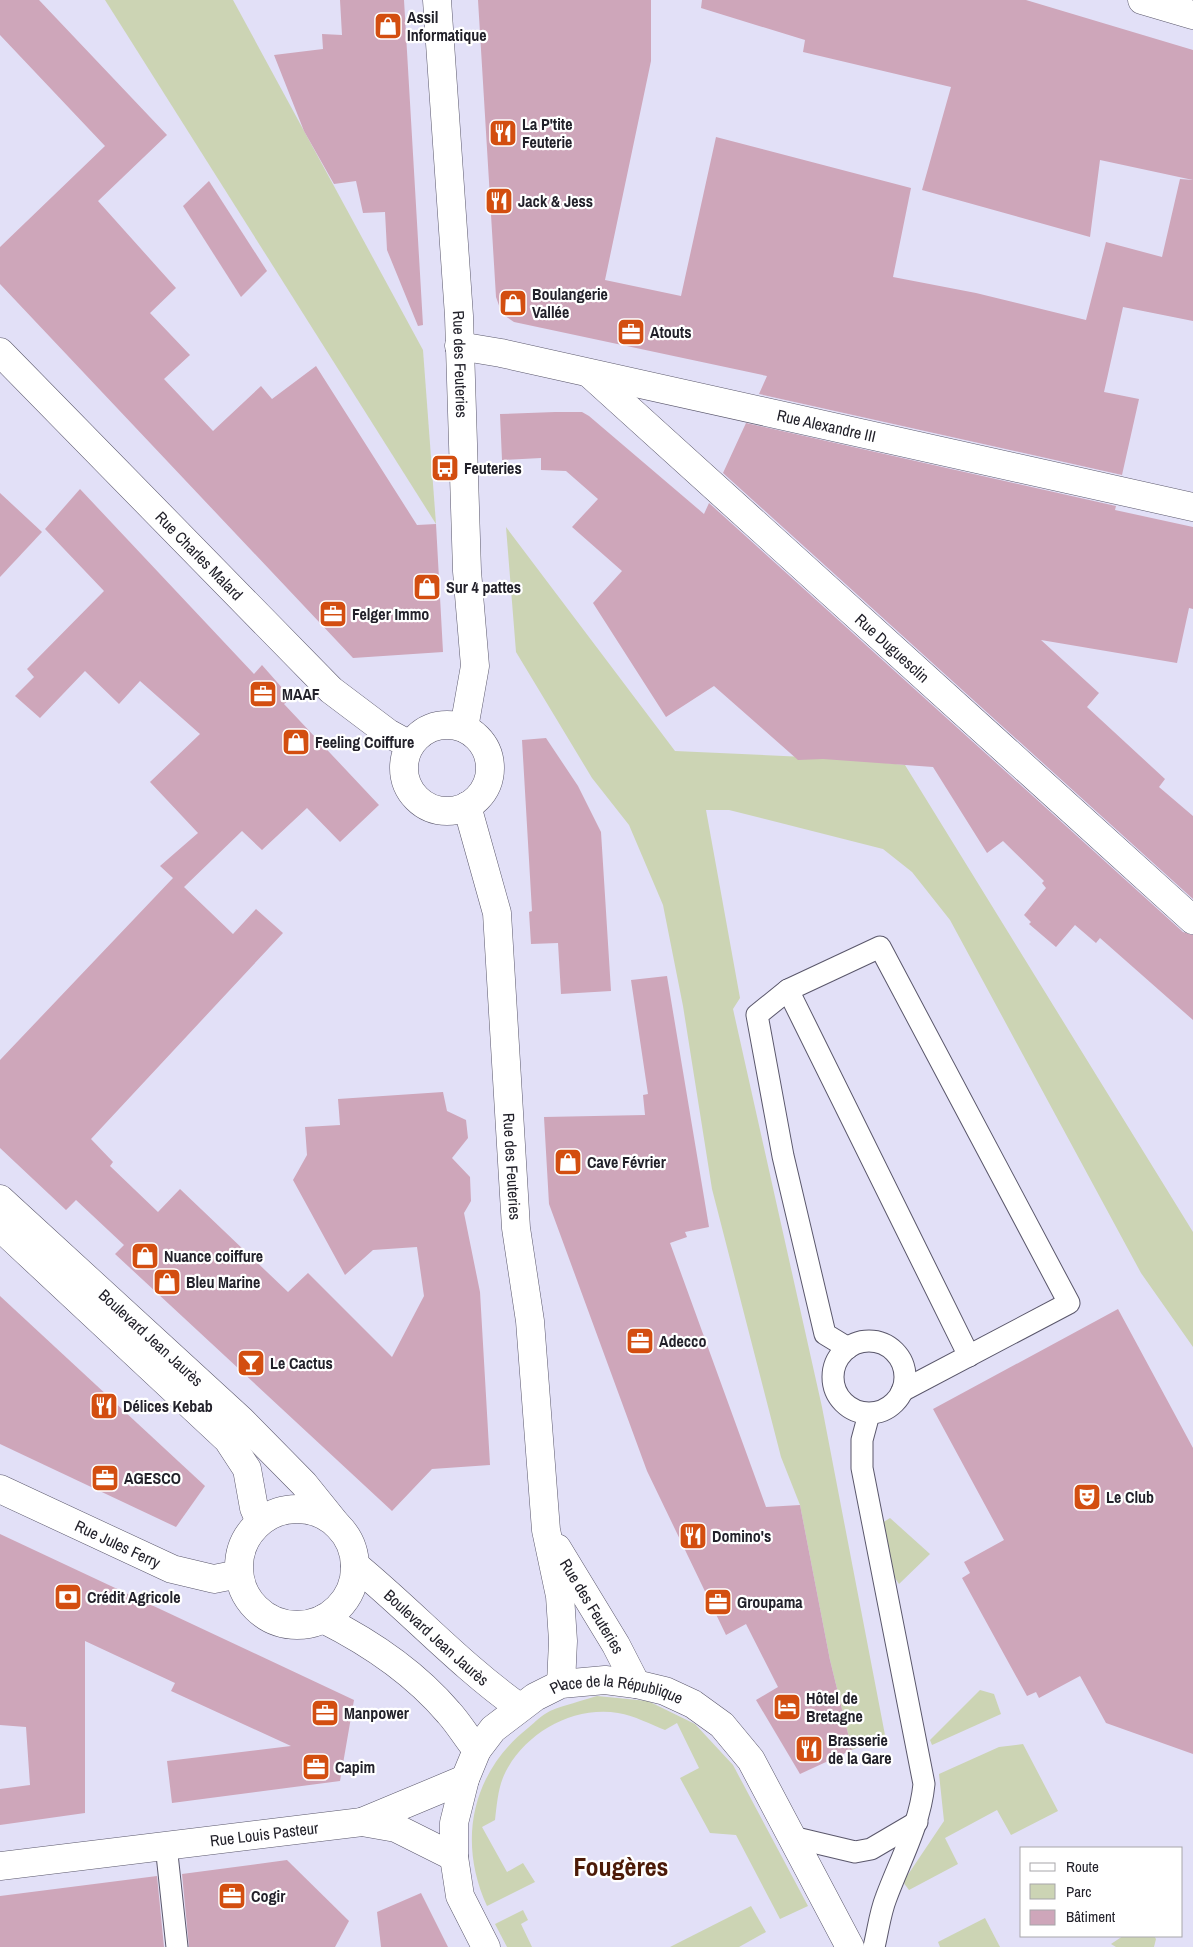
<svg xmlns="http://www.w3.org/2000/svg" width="1193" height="1947" font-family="'Archivo Narrow',sans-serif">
<rect width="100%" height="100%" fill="#e2e0f7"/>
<!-- green -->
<g fill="#ccd4b4">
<polygon points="105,0 233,0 423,350 436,524"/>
<polygon points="506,527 675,751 848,759 905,765 1193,1232 1193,1347 1141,1273 950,920 912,872 883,849 729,810 706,810 740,998 733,1009 822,1407 885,1735 852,1750 830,1660 800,1505 781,1457 712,1189 683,1006 663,905 629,825 592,778 516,652"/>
<polygon points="890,1518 930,1554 899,1584 891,1572 882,1523"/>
<polygon points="980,1690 994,1694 1001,1714 932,1745 930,1740"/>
<path d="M597 1696 648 1701 695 1724 733 1765 808 1906 780 1919 736 1835 710 1833 680 1778 699 1768 677 1723 665 1730C650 1724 635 1716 618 1713 573 1706 527 1732 506 1771 498 1786 497 1804 495 1820L482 1827 507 1872 523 1863 535 1882 487 1906C457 1841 472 1772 528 1728 535 1722 542 1715 550 1711 564 1705 582 1701 597 1696Z"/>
<polygon points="1023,1744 1058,1811 1011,1835 997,1810 945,1838 958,1864 909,1890 903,1882 944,1821 939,1774 999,1747"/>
<polygon points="751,1906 766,1932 739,1947 670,1947"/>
<polygon points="523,1910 528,1920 521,1924 532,1947 507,1947 495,1924"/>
<polygon points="985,1918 1000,1947 940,1947 938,1942"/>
<polygon points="1123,1936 1154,1936 1156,1939 1154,1947 1116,1947 1111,1944"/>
</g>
<!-- building -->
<g fill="#cea6ba">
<polygon points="0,0 39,0 167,135 98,201 176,288 150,313 190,355 164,379 213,431 261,386 272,399 316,366 417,525 436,524 443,652 353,658 0,284 0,247 105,146 0,35"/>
<polygon points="340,0 404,0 423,325 418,326 387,250 385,212 363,213 356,181 334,184 304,131 274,55 323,49 322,34 342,35"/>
<polygon points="478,0 651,0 651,61 605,280 681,296 716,137 911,188 893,277 976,293 1086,320 1106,242 1162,257 1180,179 1193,180 1193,321 1123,307 1104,392 1139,399 1122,475 759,394 767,376 514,322 502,314 496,297"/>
<polygon points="702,0 1026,0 1193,50 1193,180 1100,160 1090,237 922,190 951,87 803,52 805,40 701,8"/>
<polygon points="209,181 267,271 241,297 183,206"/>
<polygon points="555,412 582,412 589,416 704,514 709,503 1183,932 1193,935 1193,1020 1100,938 1096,943 1075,925 1056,947 1029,924 1031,922 1024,915 1046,888 1042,883 1044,881 1003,841 987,853 933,767 823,759 798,760 714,686 666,717 593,603 622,571 572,527 598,499 566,471 541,470 541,458 502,460 500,414"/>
<polygon points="746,423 1116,506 1115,510 1193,527 1193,609 1189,608 1177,663 1041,640 1099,693 1087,707 1165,779 1159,787 1193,816 1193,899 723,473"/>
<polygon points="80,489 254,674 262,665 291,698 284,704 379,805 340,842 307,808 262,850 242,831 184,887 233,934 256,909 283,933 91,1139 113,1162 110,1166 158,1212 180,1189 288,1292 308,1273 392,1357 424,1296 417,1247 373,1250 345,1275 293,1180 307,1155 305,1127 340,1125 338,1099 443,1092 447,1111 466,1120 468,1138 452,1158 470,1177 471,1201 464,1213 480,1292 490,1465 432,1469 392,1511 115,1254 124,1245 76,1200 66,1210 0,1148 0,1060 173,878 160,866 198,833 150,782 200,734 140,681 119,704 85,671 40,718 15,696 34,677 27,669 104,591 45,529"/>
<polygon points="0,493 42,532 0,577"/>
<polygon points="546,738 578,786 601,832 611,991 561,994 558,943 531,944 529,912 532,911 522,740"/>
<polygon points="667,976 709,1227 685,1232 687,1237 670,1243 766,1507 800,1505 830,1660 852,1750 800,1774 756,1700 778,1687 746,1624 726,1635 647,1471 549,1204 544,1117 645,1115 643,1095 648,1094 631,980"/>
<polygon points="0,1296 205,1486 176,1527 0,1444"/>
<polygon points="1118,1309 1193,1448 1193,1754 1106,1723 1080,1676 1039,1698 1036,1692 1027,1696 962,1578 970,1573 964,1562 1004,1540 933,1409"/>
<polygon points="0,1534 354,1700 340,1781 172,1803 167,1761 291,1746 171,1691 175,1683 85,1641 85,1813 0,1825 0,1789 30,1785 26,1727 0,1725"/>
<polygon points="287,1860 349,1921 335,1947 189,1947 182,1874"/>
<polygon points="157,1876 164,1947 0,1947 0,1896"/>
<polygon points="421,1893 448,1947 381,1947 377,1912"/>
</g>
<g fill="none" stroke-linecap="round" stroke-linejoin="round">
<defs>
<g id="service">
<polyline points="788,990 969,1356"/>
<circle cx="869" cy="1377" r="36"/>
<polyline points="848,1348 825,1334 783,1156 757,1015 788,990 880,947 1069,1303 902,1391"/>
<path d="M869 1414 862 1440V1468L924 1784C920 1825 900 1860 886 1898 880 1913 878 1931 874 1947"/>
<polyline points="792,1837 855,1852 871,1849 917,1822"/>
<polyline points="166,1845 177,1947"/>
</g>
<g id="minor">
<polyline points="1142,0 1193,15"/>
<path id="s1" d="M459 346 501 353 1193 507"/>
<path id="s2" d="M590 374 1193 920"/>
<path id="s3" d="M0 1489 172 1569 214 1579 239 1574"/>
</g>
<g id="tertiary">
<path id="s4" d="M437 0 459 316 467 571 475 666 464 728"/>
<polyline points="362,1822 465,1779"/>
<path id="s5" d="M0 1866 362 1822 396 1828 454 1857"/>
</g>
<g id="secondary">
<path id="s6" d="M0 352 331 690 388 733 410 745"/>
<circle cx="447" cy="768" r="43"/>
<path id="s7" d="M467 806 497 913 516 1228 530 1321 546 1530 560 1596 563 1641 561 1684"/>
<path id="s8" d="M0 1199 241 1420 304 1484 337 1525"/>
<polyline points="0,1227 228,1440 247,1469 254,1508 260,1522"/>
<circle cx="297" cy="1567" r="58"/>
<path id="s9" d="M557 1548 616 1645 636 1684"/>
<path id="s10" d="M355 1565C411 1611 460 1665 519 1707"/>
<path d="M323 1619C369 1642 415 1673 449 1713 459 1724 467 1738 477 1750"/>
<path id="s11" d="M486 1947 460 1896 454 1857V1823L465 1779 477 1750 493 1729 535 1697 561 1684 605 1680 636 1684 665 1691 693 1704 722 1725 751 1760 850 1947"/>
</g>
</defs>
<!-- service casing -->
<use href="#service" stroke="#5a576b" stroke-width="23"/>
<!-- minor casing -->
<use href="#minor" stroke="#5a576b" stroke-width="29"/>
<!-- tertiary casing -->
<use href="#tertiary" stroke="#5a576b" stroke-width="29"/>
<!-- secondary casing -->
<use href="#secondary" stroke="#5a576b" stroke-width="29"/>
<!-- service -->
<use href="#service" stroke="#fff" stroke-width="21"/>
<!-- minor -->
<use href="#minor" stroke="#fff" stroke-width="28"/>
<!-- tertiary -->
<use href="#tertiary" stroke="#fff" stroke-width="28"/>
<!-- secondary -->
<use href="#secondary" stroke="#fff" stroke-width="28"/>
</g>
<!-- icons -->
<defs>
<symbol id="shop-square" viewBox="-11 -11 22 22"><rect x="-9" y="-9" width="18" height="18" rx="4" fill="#d34e10" stroke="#fff"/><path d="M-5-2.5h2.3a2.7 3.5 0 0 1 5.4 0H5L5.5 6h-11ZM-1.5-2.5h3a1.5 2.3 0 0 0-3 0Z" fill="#fff"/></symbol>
<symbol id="restaurant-square" viewBox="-11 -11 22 22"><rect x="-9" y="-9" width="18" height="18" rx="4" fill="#d34e10" stroke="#fff"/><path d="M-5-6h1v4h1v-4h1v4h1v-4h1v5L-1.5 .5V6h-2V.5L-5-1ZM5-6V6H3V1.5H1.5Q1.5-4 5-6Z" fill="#fff"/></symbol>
<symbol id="office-square" viewBox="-11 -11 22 22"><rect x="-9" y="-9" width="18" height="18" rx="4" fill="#d34e10" stroke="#fff"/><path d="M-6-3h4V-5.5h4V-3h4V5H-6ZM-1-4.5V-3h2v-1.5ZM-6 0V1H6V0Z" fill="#fff"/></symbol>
<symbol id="bus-square" viewBox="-11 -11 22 22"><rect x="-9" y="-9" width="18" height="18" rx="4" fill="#d34e10" stroke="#fff"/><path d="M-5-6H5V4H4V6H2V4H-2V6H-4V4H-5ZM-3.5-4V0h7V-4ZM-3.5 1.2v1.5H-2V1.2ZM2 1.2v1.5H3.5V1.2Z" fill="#fff"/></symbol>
<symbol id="bar-square" viewBox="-11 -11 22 22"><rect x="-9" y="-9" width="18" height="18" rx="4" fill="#d34e10" stroke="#fff"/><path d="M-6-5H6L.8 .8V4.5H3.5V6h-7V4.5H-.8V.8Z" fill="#fff"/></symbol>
<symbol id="theatre-square" viewBox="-11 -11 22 22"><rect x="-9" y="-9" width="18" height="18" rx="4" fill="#d34e10" stroke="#fff"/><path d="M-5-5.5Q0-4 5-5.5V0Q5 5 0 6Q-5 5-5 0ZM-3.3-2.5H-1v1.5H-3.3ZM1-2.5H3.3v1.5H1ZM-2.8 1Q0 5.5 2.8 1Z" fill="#fff"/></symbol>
<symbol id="bank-square" viewBox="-11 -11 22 22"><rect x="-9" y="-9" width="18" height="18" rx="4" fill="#d34e10" stroke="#fff"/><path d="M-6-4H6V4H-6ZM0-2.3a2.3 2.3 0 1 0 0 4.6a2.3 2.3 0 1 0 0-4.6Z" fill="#fff"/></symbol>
<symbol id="hotel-square" viewBox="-11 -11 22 22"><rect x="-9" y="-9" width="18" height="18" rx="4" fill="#d34e10" stroke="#fff"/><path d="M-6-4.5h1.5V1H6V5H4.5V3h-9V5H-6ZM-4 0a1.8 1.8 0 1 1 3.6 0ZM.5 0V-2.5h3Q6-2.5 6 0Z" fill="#fff"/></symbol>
</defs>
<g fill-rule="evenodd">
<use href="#shop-square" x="372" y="10" width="32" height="32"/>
<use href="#restaurant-square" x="487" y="117" width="32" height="32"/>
<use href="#restaurant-square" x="483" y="185" width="32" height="32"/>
<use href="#shop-square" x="497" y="287" width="32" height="32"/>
<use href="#office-square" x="615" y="316" width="32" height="32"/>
<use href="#bus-square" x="429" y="452" width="32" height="32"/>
<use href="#shop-square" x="411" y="571" width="32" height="32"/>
<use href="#office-square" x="317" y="598" width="32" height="32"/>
<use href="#office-square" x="247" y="678" width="32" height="32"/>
<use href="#shop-square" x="280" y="726" width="32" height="32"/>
<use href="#shop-square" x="552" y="1146" width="32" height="32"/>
<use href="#shop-square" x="129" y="1240" width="32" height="32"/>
<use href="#shop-square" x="151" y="1266" width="32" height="32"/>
<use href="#office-square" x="624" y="1325" width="32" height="32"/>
<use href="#bar-square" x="235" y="1347" width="32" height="32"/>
<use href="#restaurant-square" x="88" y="1390" width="32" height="32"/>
<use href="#office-square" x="89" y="1462" width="32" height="32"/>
<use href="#theatre-square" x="1071" y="1481" width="32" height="32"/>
<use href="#restaurant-square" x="677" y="1520" width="32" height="32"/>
<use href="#bank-square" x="52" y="1581" width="32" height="32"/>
<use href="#office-square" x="702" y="1586" width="32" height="32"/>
<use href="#hotel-square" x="771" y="1691" width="32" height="32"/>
<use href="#office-square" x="309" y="1697" width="32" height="32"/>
<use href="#restaurant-square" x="793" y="1733" width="32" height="32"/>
<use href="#office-square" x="300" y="1751" width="32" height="32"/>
<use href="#office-square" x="216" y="1880" width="32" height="32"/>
</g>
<g text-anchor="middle" stroke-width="4.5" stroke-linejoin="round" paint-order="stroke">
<!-- poi labels -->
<g font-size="16" font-weight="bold" fill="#22212a" stroke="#fff" text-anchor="start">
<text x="407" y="23">Assil<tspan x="407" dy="18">Informatique</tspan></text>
<text x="522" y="130">La P'tite<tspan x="522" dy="18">Feuterie</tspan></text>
<text x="518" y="207">Jack &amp; Jess</text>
<text x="532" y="300">Boulangerie<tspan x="532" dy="18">Vallée</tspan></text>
<text x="650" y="338">Atouts</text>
<text x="464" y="474">Feuteries</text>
<text x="446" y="593">Sur 4 pattes</text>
<text x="352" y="620">Felger Immo</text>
<text x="282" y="700">MAAF</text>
<text x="315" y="748">Feeling Coiffure</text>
<text x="587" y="1168">Cave Février</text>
<text x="164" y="1262">Nuance coiffure</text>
<text x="186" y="1288">Bleu Marine</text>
<text x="659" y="1347">Adecco</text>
<text x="270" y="1369">Le Cactus</text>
<text x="123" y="1412">Délices Kebab</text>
<text x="124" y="1484">AGESCO</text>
<text x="1106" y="1503">Le Club</text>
<text x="712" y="1542">Domino's</text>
<text x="87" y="1603">Crédit Agricole</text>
<text x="737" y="1608">Groupama</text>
<text x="806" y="1704">Hôtel de<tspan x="806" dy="18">Bretagne</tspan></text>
<text x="344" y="1719">Manpower</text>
<text x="828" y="1746">Brasserie<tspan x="828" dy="18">de la Gare</tspan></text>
<text x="335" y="1773">Capim</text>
<text x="251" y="1902">Cogir</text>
</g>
<!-- street labels -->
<g font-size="16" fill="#22212a" stroke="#fff">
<text dy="6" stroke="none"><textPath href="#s4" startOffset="365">Rue des Feuteries</textPath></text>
<text dy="6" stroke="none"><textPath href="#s1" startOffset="376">Rue Alexandre III</textPath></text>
<text dy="6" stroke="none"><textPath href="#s6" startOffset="285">Rue Charles Malard</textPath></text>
<text dy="6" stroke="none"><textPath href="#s2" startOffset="408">Rue Duguesclin</textPath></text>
<text dy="6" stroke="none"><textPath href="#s7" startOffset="365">Rue des Feuteries</textPath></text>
<text dy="6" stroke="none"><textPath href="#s8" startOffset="205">Boulevard Jean Jaurès</textPath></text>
<text dy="6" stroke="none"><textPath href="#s3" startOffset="130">Rue Jules Ferry</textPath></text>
<text dy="6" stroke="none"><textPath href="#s9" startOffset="68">Rue des Feuteries</textPath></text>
<text dy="6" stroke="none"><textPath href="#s10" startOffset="109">Boulevard Jean Jaurès</textPath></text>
<text dy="6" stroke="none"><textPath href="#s11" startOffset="372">Place de la République</textPath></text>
<text dy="6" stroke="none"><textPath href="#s5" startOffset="266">Rue Louis Pasteur</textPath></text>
</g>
<!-- town labels -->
<g font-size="26" font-weight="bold" fill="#4c1b08" stroke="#fff">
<text x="621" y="1876">Fougères</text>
</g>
</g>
<!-- legend -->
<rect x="1020" y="1847" width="162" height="90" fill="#ffffff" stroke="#a7a6aa"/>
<rect x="1030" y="1863" width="25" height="8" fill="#ffffff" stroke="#a7a6aa"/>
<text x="1066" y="1872" font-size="15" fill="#22212a">Route</text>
<rect x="1030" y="1884" width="25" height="15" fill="#ccd4b4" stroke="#a7a6aa"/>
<text x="1066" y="1897" font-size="15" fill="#22212a">Parc</text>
<rect x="1030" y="1910" width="25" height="15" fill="#cea6ba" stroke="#a7a6aa"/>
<text x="1066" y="1922" font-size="15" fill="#22212a">Bâtiment</text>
</svg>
